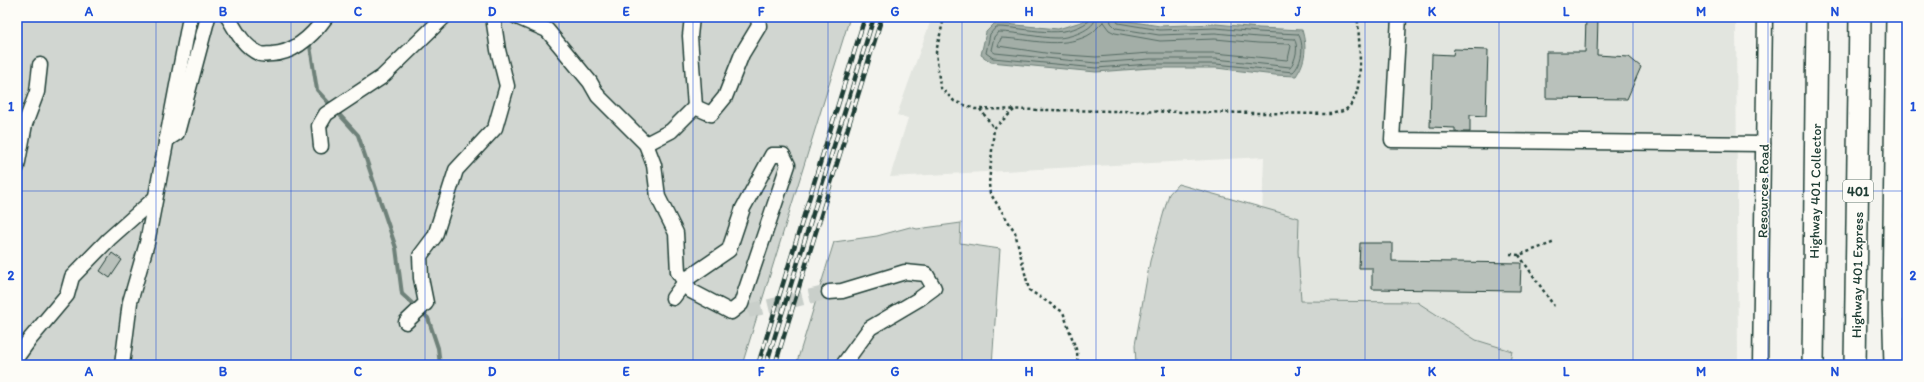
<svg xmlns="http://www.w3.org/2000/svg" width="1924" height="382" font-family="Itim,sans-serif">
<rect width="100%" height="100%" fill="#f4f4ef"/>
<filter id="ink" filterUnits="userSpaceOnUse"><feTurbulence type="fractalNoise" baseFrequency=".025" numOctaves="2"/><feDisplacementMap in="SourceGraphic" scale="8" xChannelSelector="R" yChannelSelector="G"/><feConvolveMatrix kernelMatrix="1 2 1 2 8 2 1 2 1" color-interpolation-filters="sRGB"/></filter>
<g filter="url(#ink)">
<!-- built -->
<polygon fill="#e2e5df" points="932,17 1736,17 1738,365 1257,365 1264,157 890,177 908,118 897,115"/>
<!-- green -->
<g fill="#d1d6d1" stroke="#788a82">
<polygon points="17,17 850,17 742,365 17,365"/>
<polygon points="1178,184 1299,218 1298,251 1301,301 1417,302 1476,340 1512,351 1509,365 1136,365 1135,345 1150,261 1169,194"/>
<polygon points="961,223 960,243 1000,249 992,365 796,365 834,242 877,236 910,227 917,229"/>
</g>
<!-- water -->
<path fill="#a3aea7" stroke="#6e8179" d="M1101 17 1160 26 1216 24 1259 28 1302 30C1307 47 1306 61 1296 76L1275 75 1216 68H1151L1096 72 991 62 981 55 986 32 995 23 1058 29 1081 22 1088 18Z"/>
<g fill="none" stroke-linecap="round" stroke-linejoin="round">
<!-- shore -->
<g stroke="#546a62" stroke-width="1">
<path d="M1091 17 1089 21C1062 41 1028 27 996 27L990 34 986 53 993 58 1096 68 1150 64H1216L1293 72C1302 64 1305 44 1298 34L1258 32 1216 28 1160 30 1118 23 1115 17"/>
<path d="M1096 17C1095 30 1069 38 1057 38 1038 38 1018 32 998 32L994 37 991 50 995 53 1096 63 1150 59H1216L1290 67C1296 61 1299 45 1294 39L1258 37 1215 33 1159 35 1116 28 1111 23 1110 17"/>
<path d="M1103 22 1109 30 1115 33 1160 41 1215 39 1258 43 1289 44 1291 46 1288 59 1287 60 1215 53H1150L1096 57 1052 54 998 46 1001 38C1031 39 1059 49 1087 36 1094 33 1098 26 1103 22Z"/>
</g>
<!-- stream -->
<polyline stroke="#6e8179" stroke-width="4" points="309,40 317,90 358,135 396,248 402,294 428,318 438,348 440,365"/>
</g>
<!-- building -->
<g fill="#b9c1bb" stroke="#1f3d34">
<polygon points="1586,17 1598,17 1597,55 1629,57 1641,67 1627,99 1546,98 1546,52 1585,52"/>
<polygon points="1454,49 1488,50 1486,116 1470,115 1470,132 1455,132 1455,128 1430,127 1432,54 1453,55"/>
<polygon points="1360,243 1392,243 1392,261 1521,263 1520,291 1372,289 1372,268 1359,268"/>
<polygon points="112,253 122,260 110,278 100,271"/>
</g>
<g fill="none" stroke-linecap="round" stroke-linejoin="round">
<!-- minor-tunnel -->
<polyline stroke="#c9cfca" stroke-width="14" stroke-dasharray="14 7" stroke-linecap="butt" points="748,311 829,292"/>
<defs>
<g id="minor">
<path d="M228 17C236 31 244 47 260 54 263 55 268 54 272 54 295 53 313 35 326 17"/>
<polyline points="517,17 547,30 590,82 598,96 646,144 654,165 658,197 676,233 678,272 691,291 731,312 741,304 788,165 783,155 772,155 743,208 729,250 688,278 673,298"/>
<polyline points="692,17 690,36 695,107"/>
<polyline points="1399,17 1392,140 1763,144"/>
<polyline points="166,140 177,133 208,17"/>
<polyline points="646,144 671,131 695,107 711,114 725,97 742,54 759,26 758,17"/>
<polyline points="321,146 319,126 326,114 382,77 444,17"/>
<polyline points="17,167 25,124 37,92 40,65"/>
<polyline points="829,292 842,291 905,272 926,274 934,288 919,299 870,328 843,365"/>
<polyline points="406,322 426,303 421,278 420,256 435,236 456,170 495,128 507,86 498,50 493,17"/>
<polyline points="17,357 30,339 67,295 72,277 109,239 154,199"/>
<polyline points="122,365 130,302 147,243 190,17"/>
<polyline points="1760,365 1765,17"/>
</g>
<g id="highway">
<polyline points="1813,365 1817,17"/>
<polyline points="1855,365 1860,17"/>
<polyline points="1895,365 1893,297 1897,17"/>
</g>
</defs>
<!-- minor casing -->
<use href="#minor" stroke="#1f3d34" stroke-width="17"/>
<!-- highway casing -->
<use href="#highway" stroke="#1f3d34" stroke-width="24"/>
<!-- path -->
<g stroke="#1f3d34" stroke-width="2.5" stroke-dasharray="3 3" stroke-linecap="butt">
<path d="M947 17 943 22 936 52 940 87 954 101 975 109 1330 114C1334 113 1341 112 1345 110 1366 97 1359 45 1358 23L1357 17"/>
<polyline points="980,109 994,128"/>
<polyline points="1014,110 994,128 989,184 990,193 1015,232 1029,290 1063,312 1077,352 1078,365"/>
<polyline points="1510,254 1519,255 1555,242"/>
<polyline points="1519,255 1554,306"/>
</g>
<!-- minor -->
<use href="#minor" stroke="#fdfcf7" stroke-width="14"/>
<!-- highway -->
<use href="#highway" stroke="#fdfcf7" stroke-width="21"/>
<defs>
<g id="rail">
<polyline points="758,365 865,17"/>
<polyline points="766,365 874,17"/>
<polyline points="775,365 882,17"/>
</g>
</defs>
<!-- rail casing -->
<use href="#rail" stroke="#1f3d34" stroke-width="4.5"/>
<!-- rail -->
<use href="#rail" stroke="#fdfcf7" stroke-width="3" stroke-dasharray="9" stroke-linecap="butt"/>
</g>
</g>
<!-- grid -->
<path fill="none" stroke="#1d4ed8" stroke-width="1" stroke-opacity="0.55" d="M156 17V365M291 17V365M425 17V365M559 17V365M693 17V365M828 17V365M962 17V365M1096 17V365M1231 17V365M1365 17V365M1499 17V365M1633 17V365M1768 17V365M17 191H1907"/>
<g text-anchor="middle" stroke-width="3" stroke-linejoin="round" paint-order="stroke">
<!-- shield labels -->
<rect fill="#fdfcf7" stroke="#62766e" stroke-width="1" x="1843" y="180" width="30" height="22" rx="3"/>
<g font-size="13" font-weight="bold" fill="#1f3d34">
<text x="1858" y="196">401</text>
</g>
<!-- street labels -->
<g font-size="14" fill="#1f3d34" stroke="#fdfcf7">
<text transform="translate(1763 191) rotate(-89)" y="5">Resources Road</text>
<text transform="translate(1815 191) rotate(-89)" y="5">Highway 401 Collector</text>
<text transform="translate(1857 275) rotate(-89)" y="5">Highway 401 Express</text>
</g>
</g>
<!-- margin -->
<rect width="1924" height="382" fill="none" stroke="#fdfcf7" stroke-width="44"/>
<rect x="22" y="22" width="1880" height="338" fill="none" stroke="#1d4ed8" stroke-width="1.5"/>
<g font-size="13" text-anchor="middle" font-weight="bold" fill="#1d4ed8">
<text x="89" y="16">A</text>
<text x="223" y="16">B</text>
<text x="358" y="16">C</text>
<text x="492" y="16">D</text>
<text x="626" y="16">E</text>
<text x="761" y="16">F</text>
<text x="895" y="16">G</text>
<text x="1029" y="16">H</text>
<text x="1163" y="16">I</text>
<text x="1298" y="16">J</text>
<text x="1432" y="16">K</text>
<text x="1566" y="16">L</text>
<text x="1701" y="16">M</text>
<text x="1835" y="16">N</text>
<text x="11" y="111">1</text>
<text x="1913" y="111">1</text>
<text x="11" y="280">2</text>
<text x="1913" y="280">2</text>
<text x="89" y="376">A</text>
<text x="223" y="376">B</text>
<text x="358" y="376">C</text>
<text x="492" y="376">D</text>
<text x="626" y="376">E</text>
<text x="761" y="376">F</text>
<text x="895" y="376">G</text>
<text x="1029" y="376">H</text>
<text x="1163" y="376">I</text>
<text x="1298" y="376">J</text>
<text x="1432" y="376">K</text>
<text x="1566" y="376">L</text>
<text x="1701" y="376">M</text>
<text x="1835" y="376">N</text>
</g>
</svg>
